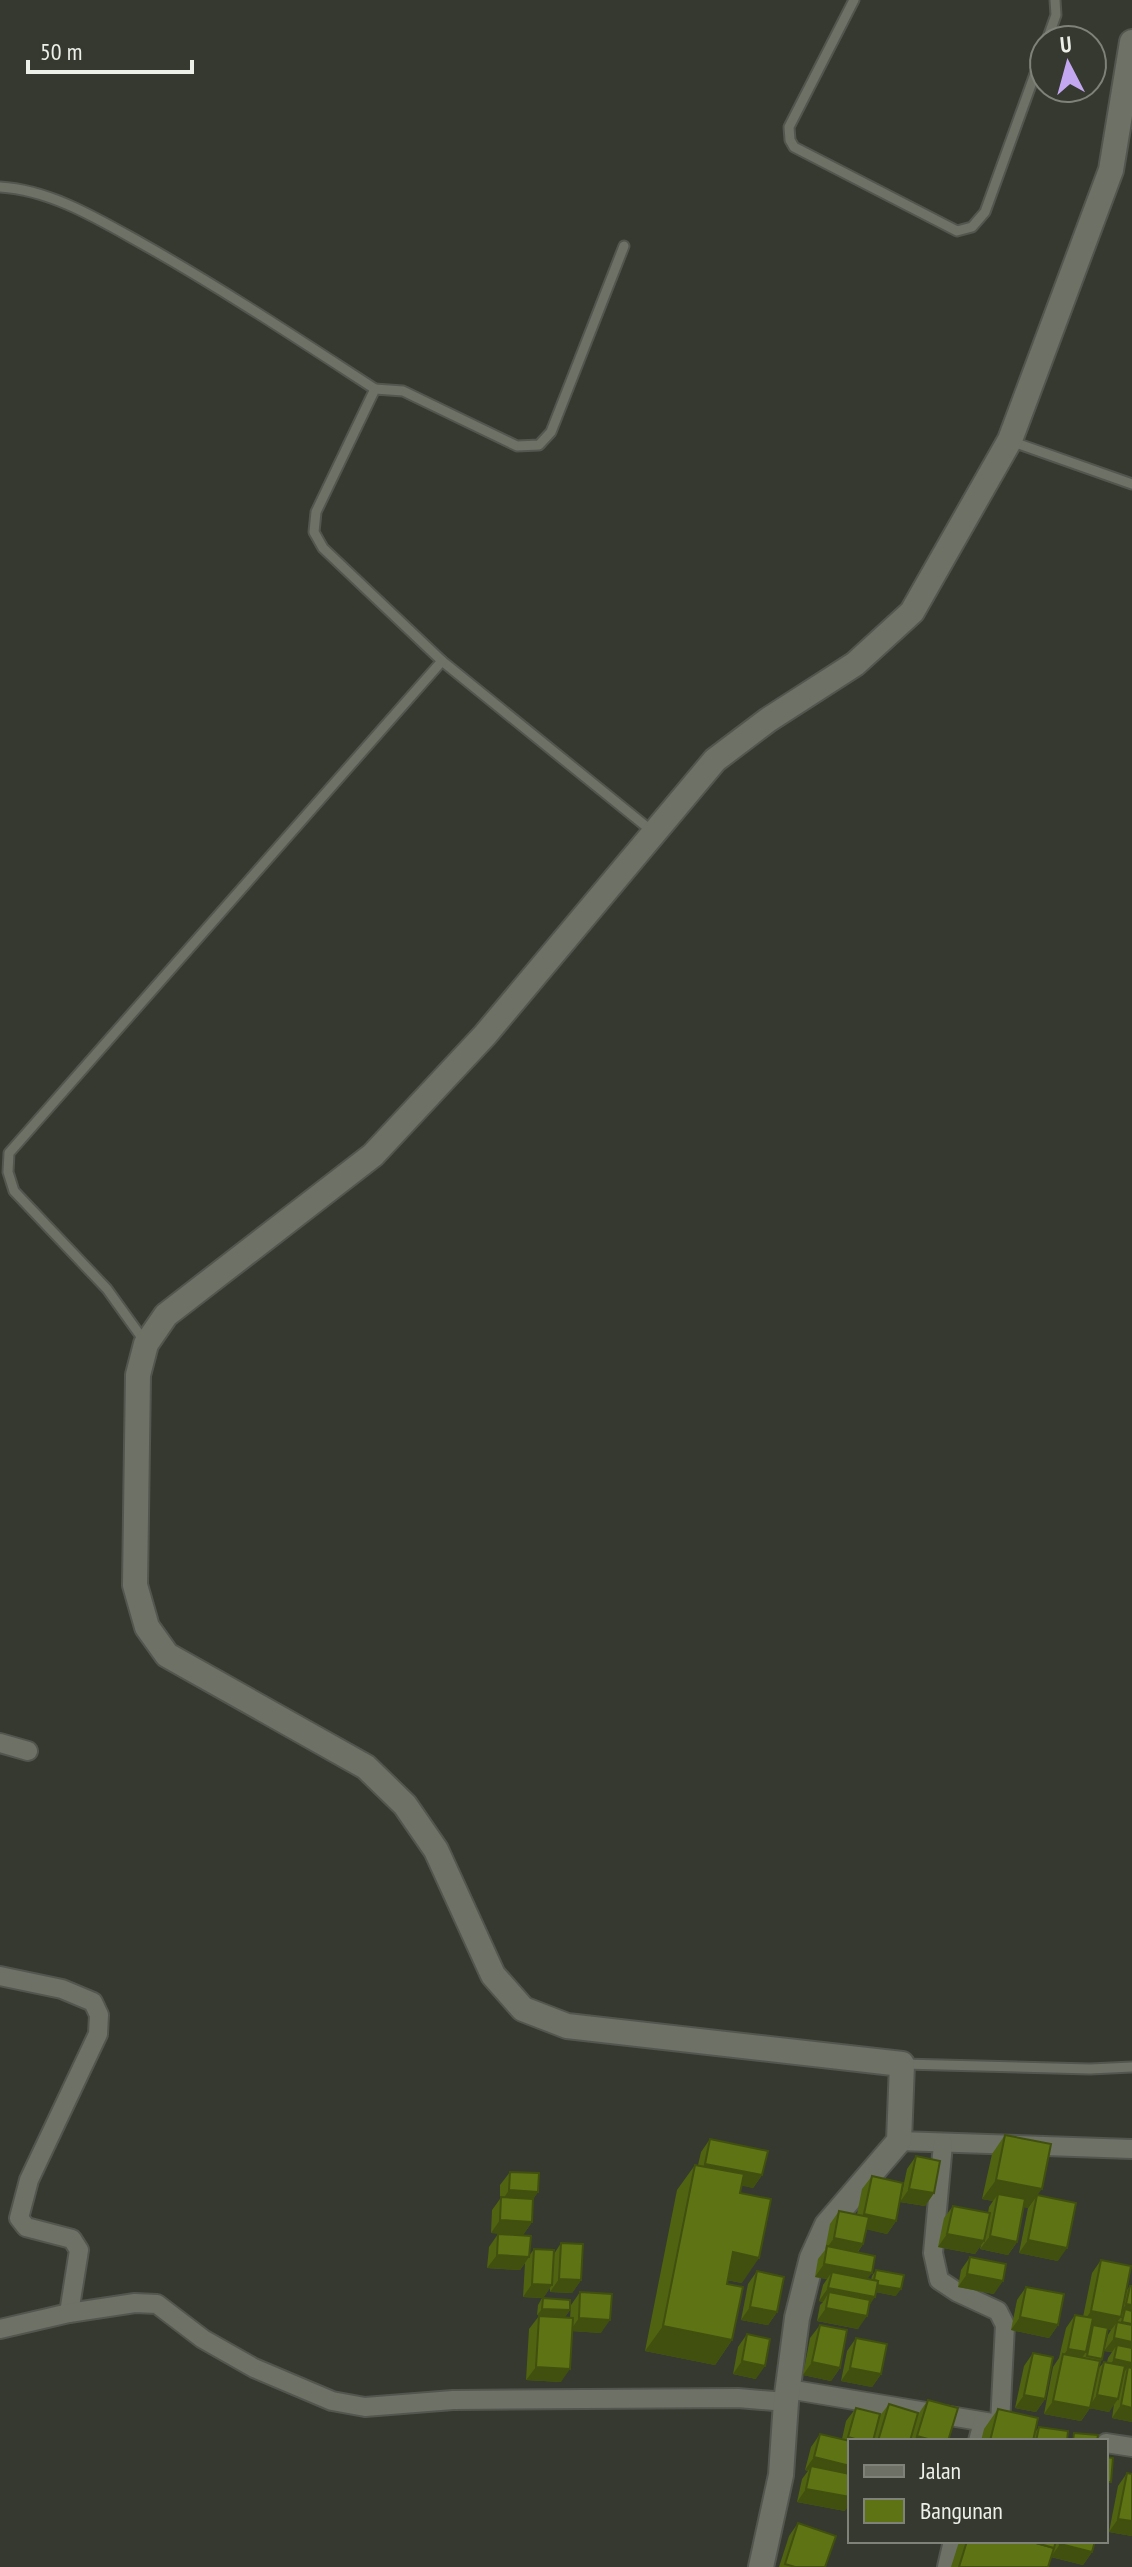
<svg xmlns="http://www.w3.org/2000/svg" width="1132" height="2567" font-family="'PT Sans Narrow',sans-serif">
<rect width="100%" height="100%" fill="#35392f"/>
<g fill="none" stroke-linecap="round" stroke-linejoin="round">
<defs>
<g id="service">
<polyline points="854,0 789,127 790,140 794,147 957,231 972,227 985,212 1044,49"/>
<polyline points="1047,40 1056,15 1055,0"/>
<path d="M0 187C51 190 98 219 141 243 221 288 298 339 375 389"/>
<polyline points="1013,442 1132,484"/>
<polyline points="442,661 653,832"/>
<polyline points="145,1342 107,1289 14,1191 8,1172 9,1153 442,661 323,548 314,532 316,512 375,389 403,391 517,446 539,445 551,432 624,246"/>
<polyline points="904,2064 1090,2069 1132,2067"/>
</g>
<g id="minor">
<polyline points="0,1743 28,1751"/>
<polyline points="0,1976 62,1989 93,2002 99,2015 98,2034 29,2180 19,2218 26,2227 72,2239 79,2250 69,2313"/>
<polyline points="899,2141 1132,2149"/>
<polyline points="943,2144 933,2253 939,2280 957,2292 998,2311 1005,2325 1000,2424"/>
<polyline points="0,2329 69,2313 135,2303 157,2304 203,2339 254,2368 332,2401 365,2407 453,2400 738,2398 786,2402"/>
<polyline points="788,2389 1010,2426"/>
<polyline points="978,2441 983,2422"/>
<polyline points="1106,2443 1132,2447"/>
<polyline points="947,2567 953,2541"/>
</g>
<polyline id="tertiary" points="761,2567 781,2475 786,2402 797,2318 812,2258 827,2225 899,2141 902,2064 567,2026 523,2009 493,1975 436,1850 405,1805 366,1767 167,1655 147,1627 135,1585 138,1375 146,1344 166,1315 373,1155 485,1035 715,760 768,720 855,664 912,612 1010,440 1111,170 1132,42"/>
</defs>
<!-- service casing -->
<use href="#service" stroke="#53564e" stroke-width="13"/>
<!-- minor casing -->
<use href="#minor" stroke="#53564e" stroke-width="22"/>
<!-- tertiary casing -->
<use href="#tertiary" stroke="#53564e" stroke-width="28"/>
<!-- service -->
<use href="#service" stroke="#6d7166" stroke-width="9"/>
<!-- minor -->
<use href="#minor" stroke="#6d7166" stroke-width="18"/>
<!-- tertiary -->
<use href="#tertiary" stroke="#6d7166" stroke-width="24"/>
</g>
<!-- wall -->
<g fill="#506311" fill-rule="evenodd">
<polygon points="1005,2135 1028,2208 1024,2207 1017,2242 1008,2255 980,2249 981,2245 975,2254 938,2247 944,2218 953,2206 988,2213 989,2207 993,2201 982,2199 992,2154"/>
<polygon points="710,2139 762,2175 753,2188 742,2185 740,2193 742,2283 727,2280 732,2340 715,2365 645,2351 677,2190 695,2165 698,2165 701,2152"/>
<polygon points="916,2156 934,2193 925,2206 900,2202 907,2169"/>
<polygon points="510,2172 538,2192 533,2199 532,2222 523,2235 491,2233 492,2210 500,2199 500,2185"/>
<polygon points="872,2176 896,2221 887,2234 867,2229 863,2244 858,2252 868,2279 871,2280 872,2276 876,2270 896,2296 876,2292 858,2329 817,2321 820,2305 823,2302 819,2301 823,2285 827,2279 815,2277 818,2259 825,2250 830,2224 839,2211 857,2214 862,2189"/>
<polygon points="1037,2195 1058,2261 1019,2253 1028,2208"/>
<polygon points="498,2234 529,2256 534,2249 554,2254 561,2243 581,2280 572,2293 550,2292 550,2288 543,2298 570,2310 565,2317 537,2315 538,2305 542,2298 523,2297 525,2263 520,2270 487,2268 489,2247"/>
<polygon points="970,2257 994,2294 958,2287 961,2270"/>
<path d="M1101 2260 1126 2291 1130 2286 1132 2422 1112 2418 1114 2404 1109 2412 1090 2408 1081 2421 1044 2414 1053 2367 1059 2358 1066 2328 1075 2315 1083 2317 1092 2273ZM1108 2329 1111 2330 1108 2335 1104 2351 1112 2352 1108 2358 1107 2362H1104L1098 2369 1102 2359Z"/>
<polygon points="757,2271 777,2312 768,2325 741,2320 748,2284"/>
<polygon points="1026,2287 1058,2325 1049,2338 1011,2330 1017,2300"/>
<polygon points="580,2292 601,2333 572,2331 561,2382 526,2380 529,2329 539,2316 570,2318 571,2305"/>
<polygon points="820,2325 840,2368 831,2381 803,2375 810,2338"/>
<polygon points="747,2334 756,2379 733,2374 738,2347"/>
<polygon points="856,2338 881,2374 872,2387 841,2381 847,2351"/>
<polygon points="1033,2353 1045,2399 1036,2412 1015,2408 1024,2366"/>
<polygon points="928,2400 948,2441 850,2441 845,2511 797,2502 802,2479 808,2471 805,2470 811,2447 820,2434 842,2439 846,2421 856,2408 879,2417 889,2404 919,2413"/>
<polygon points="998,2409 1036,2431 1039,2427 1067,2441 981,2441 984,2429"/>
<polygon points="1127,2473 1132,2536 1109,2532 1118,2486"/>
<polygon points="798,2523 825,2567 779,2567 789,2536"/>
<polygon points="960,2541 1095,2541 1092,2552 1083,2565 1051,2557 1048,2567 951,2567 958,2545"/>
</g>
<!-- shaded-wall -->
<g fill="#41500e">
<polygon points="705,2164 762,2175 753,2188 696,2177"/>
<polygon points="996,2180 1042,2189 1028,2208 997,2202 998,2194 993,2201 982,2199"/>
<polygon points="909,2189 934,2193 925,2206 900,2202"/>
<polygon points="509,2190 538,2192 529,2205 500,2204"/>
<polygon points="864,2214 896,2221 887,2234 855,2227"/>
<polygon points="500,2220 532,2222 523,2235 491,2233"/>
<polygon points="947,2234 984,2241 975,2254 938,2247"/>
<polygon points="990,2236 1017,2242 1008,2255 980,2249"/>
<polygon points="834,2238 863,2244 854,2257 827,2248"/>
<polygon points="1028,2240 1067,2248 1058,2261 1019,2253"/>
<polygon points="733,2252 759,2258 742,2283 715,2278"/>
<polygon points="497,2255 529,2257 520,2270 487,2268"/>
<polygon points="824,2264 872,2273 862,2286 832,2272 827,2279 815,2277"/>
<polygon points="967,2274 1003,2281 994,2294 958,2287"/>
<polygon points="559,2279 581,2280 572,2293 550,2292"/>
<polygon points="532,2284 552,2285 543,2298 523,2297"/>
<polygon points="874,2284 901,2289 896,2296 869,2291"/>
<polygon points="828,2288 875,2297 866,2310 829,2292 823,2302 819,2301"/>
<polygon points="1126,2304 1132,2305 1132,2313 1122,2311"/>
<polygon points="750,2307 777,2312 768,2325 741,2320"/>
<polygon points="826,2308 867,2316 858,2329 817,2321"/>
<polygon points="542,2309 570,2310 565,2317 537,2315"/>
<polygon points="1091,2311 1121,2317 1111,2330 1082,2324"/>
<polygon points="1020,2317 1058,2325 1049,2338 1011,2330"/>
<polygon points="579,2318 610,2320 601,2333 570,2331"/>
<polygon points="663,2326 732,2340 715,2365 645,2351"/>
<polygon points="1114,2338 1132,2342 1132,2357 1117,2345 1112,2352 1104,2351"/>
<polygon points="1068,2349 1086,2352 1077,2365 1062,2357"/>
<polygon points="1114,2359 1132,2363 1132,2377 1128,2367 1122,2375 1105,2372"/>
<polygon points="742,2361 765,2366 756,2379 733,2374"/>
<polygon points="812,2362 840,2368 831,2381 803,2375"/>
<polygon points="536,2367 570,2369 561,2382 526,2380"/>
<polygon points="850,2368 881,2374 872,2387 841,2381"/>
<polygon points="1024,2395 1045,2399 1036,2412 1015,2408"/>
<polygon points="1097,2395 1118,2399 1109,2412 1088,2408"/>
<polygon points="1053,2401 1090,2408 1081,2421 1044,2414"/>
<polygon points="1121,2405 1132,2408 1132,2422 1112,2418"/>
<polygon points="917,2436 935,2441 913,2441"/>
<polygon points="814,2457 850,2466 850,2481 811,2466 808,2471 805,2470"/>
<polygon points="806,2489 850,2497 850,2504 845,2511 797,2502"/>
<polygon points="1118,2519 1132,2521 1132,2536 1109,2532"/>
<polygon points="895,2541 910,2541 908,2544"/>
<polygon points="1060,2544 1092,2552 1083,2565 1051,2557"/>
</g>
<!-- building -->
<g fill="#5d7314" stroke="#41500e" stroke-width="2">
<polygon points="1005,2135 1051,2144 1042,2189 996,2180"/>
<polygon points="710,2139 768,2151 762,2175 705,2164"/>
<polygon points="916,2156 940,2161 934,2193 909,2189"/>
<polygon points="695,2165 744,2174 740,2193 771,2199 759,2258 733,2252 727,2284 743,2287 732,2340 663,2326"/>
<polygon points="510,2172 539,2173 538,2192 509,2190"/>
<polygon points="872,2176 903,2183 896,2221 864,2214"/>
<polygon points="998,2194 1025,2199 1017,2242 990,2236"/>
<polygon points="1037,2195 1076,2203 1067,2248 1028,2240"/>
<polygon points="501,2197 533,2199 532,2222 500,2220"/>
<polygon points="953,2206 990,2213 984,2241 947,2234"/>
<polygon points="839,2211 869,2217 863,2244 834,2238"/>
<polygon points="498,2234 531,2236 529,2257 497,2255"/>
<polygon points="561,2243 583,2244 581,2280 559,2279"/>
<polygon points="827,2246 875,2256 872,2273 824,2264"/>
<polygon points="534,2249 554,2250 552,2285 532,2284"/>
<polygon points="970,2257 1006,2264 1003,2281 967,2274"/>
<polygon points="1101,2260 1131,2266 1121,2317 1091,2311"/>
<polygon points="876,2270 904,2275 901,2289 877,2285 878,2281 874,2280"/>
<polygon points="757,2271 784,2277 777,2312 750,2307"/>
<polygon points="832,2272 878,2281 875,2297 828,2288"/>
<polygon points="1130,2286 1132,2286 1132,2305 1126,2304"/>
<polygon points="1026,2287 1064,2294 1058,2325 1020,2317"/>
<polygon points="580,2292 612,2294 610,2320 579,2318"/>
<polygon points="829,2292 870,2300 867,2316 826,2308"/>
<polygon points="543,2298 570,2300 570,2310 542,2309"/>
<polygon points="1125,2309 1132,2311 1132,2324 1122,2322"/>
<polygon points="1075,2315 1093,2318 1086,2352 1068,2349"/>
<polygon points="539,2316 573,2318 570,2369 536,2367"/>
<polygon points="1117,2322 1132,2325 1132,2342 1114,2338"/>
<polygon points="820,2325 847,2330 840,2368 812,2362"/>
<polygon points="1093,2325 1108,2328 1102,2359 1087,2356"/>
<polygon points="747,2334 770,2339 765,2366 742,2361"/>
<polygon points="856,2338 887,2344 881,2374 850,2368"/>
<polygon points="1117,2345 1132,2348 1132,2363 1114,2359"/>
<polygon points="1033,2353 1053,2357 1045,2399 1024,2395"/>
<polygon points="1063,2354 1100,2361 1090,2408 1053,2401"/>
<polygon points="1104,2362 1125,2366 1118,2399 1097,2395"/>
<polygon points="1128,2367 1132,2368 1132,2408 1121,2405"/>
<polygon points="928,2400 958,2408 948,2441 935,2441 917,2436"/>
<polygon points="889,2404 918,2413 910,2441 878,2441"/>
<polygon points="856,2408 880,2414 873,2441 862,2441 848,2437"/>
<polygon points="998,2409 1038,2418 1033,2441 990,2441"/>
<polygon points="1039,2427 1068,2431 1067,2441 1036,2441"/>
<polygon points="1074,2433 1098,2435 1097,2441 1073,2441"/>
<polygon points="820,2434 850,2441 850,2466 814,2457"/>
<polygon points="1106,2457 1113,2458 1111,2482 1106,2482"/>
<polygon points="811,2466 850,2474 850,2497 806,2489"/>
<polygon points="1127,2473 1132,2474 1132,2521 1118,2519"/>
<polygon points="798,2523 836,2536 825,2567 795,2567 785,2564"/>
<polygon points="967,2541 1029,2541 1054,2548 1048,2567 959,2567"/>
<polygon points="1029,2541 1056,2541 1054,2548"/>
<polygon points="1061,2541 1095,2541 1092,2552 1060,2544"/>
</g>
<!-- legend -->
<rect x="848" y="2439" width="260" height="104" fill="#35392f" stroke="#7f8279" stroke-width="2"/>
<rect x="864" y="2465" width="40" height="12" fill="#6d7166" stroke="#7f8279" stroke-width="2"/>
<text x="920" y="2479" font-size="24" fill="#edefe9">Jalan</text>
<rect x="864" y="2499" width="40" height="24" fill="#5d7314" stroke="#7f8279" stroke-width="2"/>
<text x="920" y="2519" font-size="24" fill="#edefe9">Bangunan</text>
<!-- north arrow -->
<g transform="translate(1068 64) rotate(354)"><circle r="38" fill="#35392f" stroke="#7f8279" stroke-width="2"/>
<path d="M0-6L14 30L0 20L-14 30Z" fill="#c4a7f1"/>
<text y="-12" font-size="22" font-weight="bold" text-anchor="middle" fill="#edefe9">U</text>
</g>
<!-- scale -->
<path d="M28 60v12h164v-12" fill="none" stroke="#edefe9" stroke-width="4"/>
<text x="40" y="60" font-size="24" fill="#edefe9" stroke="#35392f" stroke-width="6" paint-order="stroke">50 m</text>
</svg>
